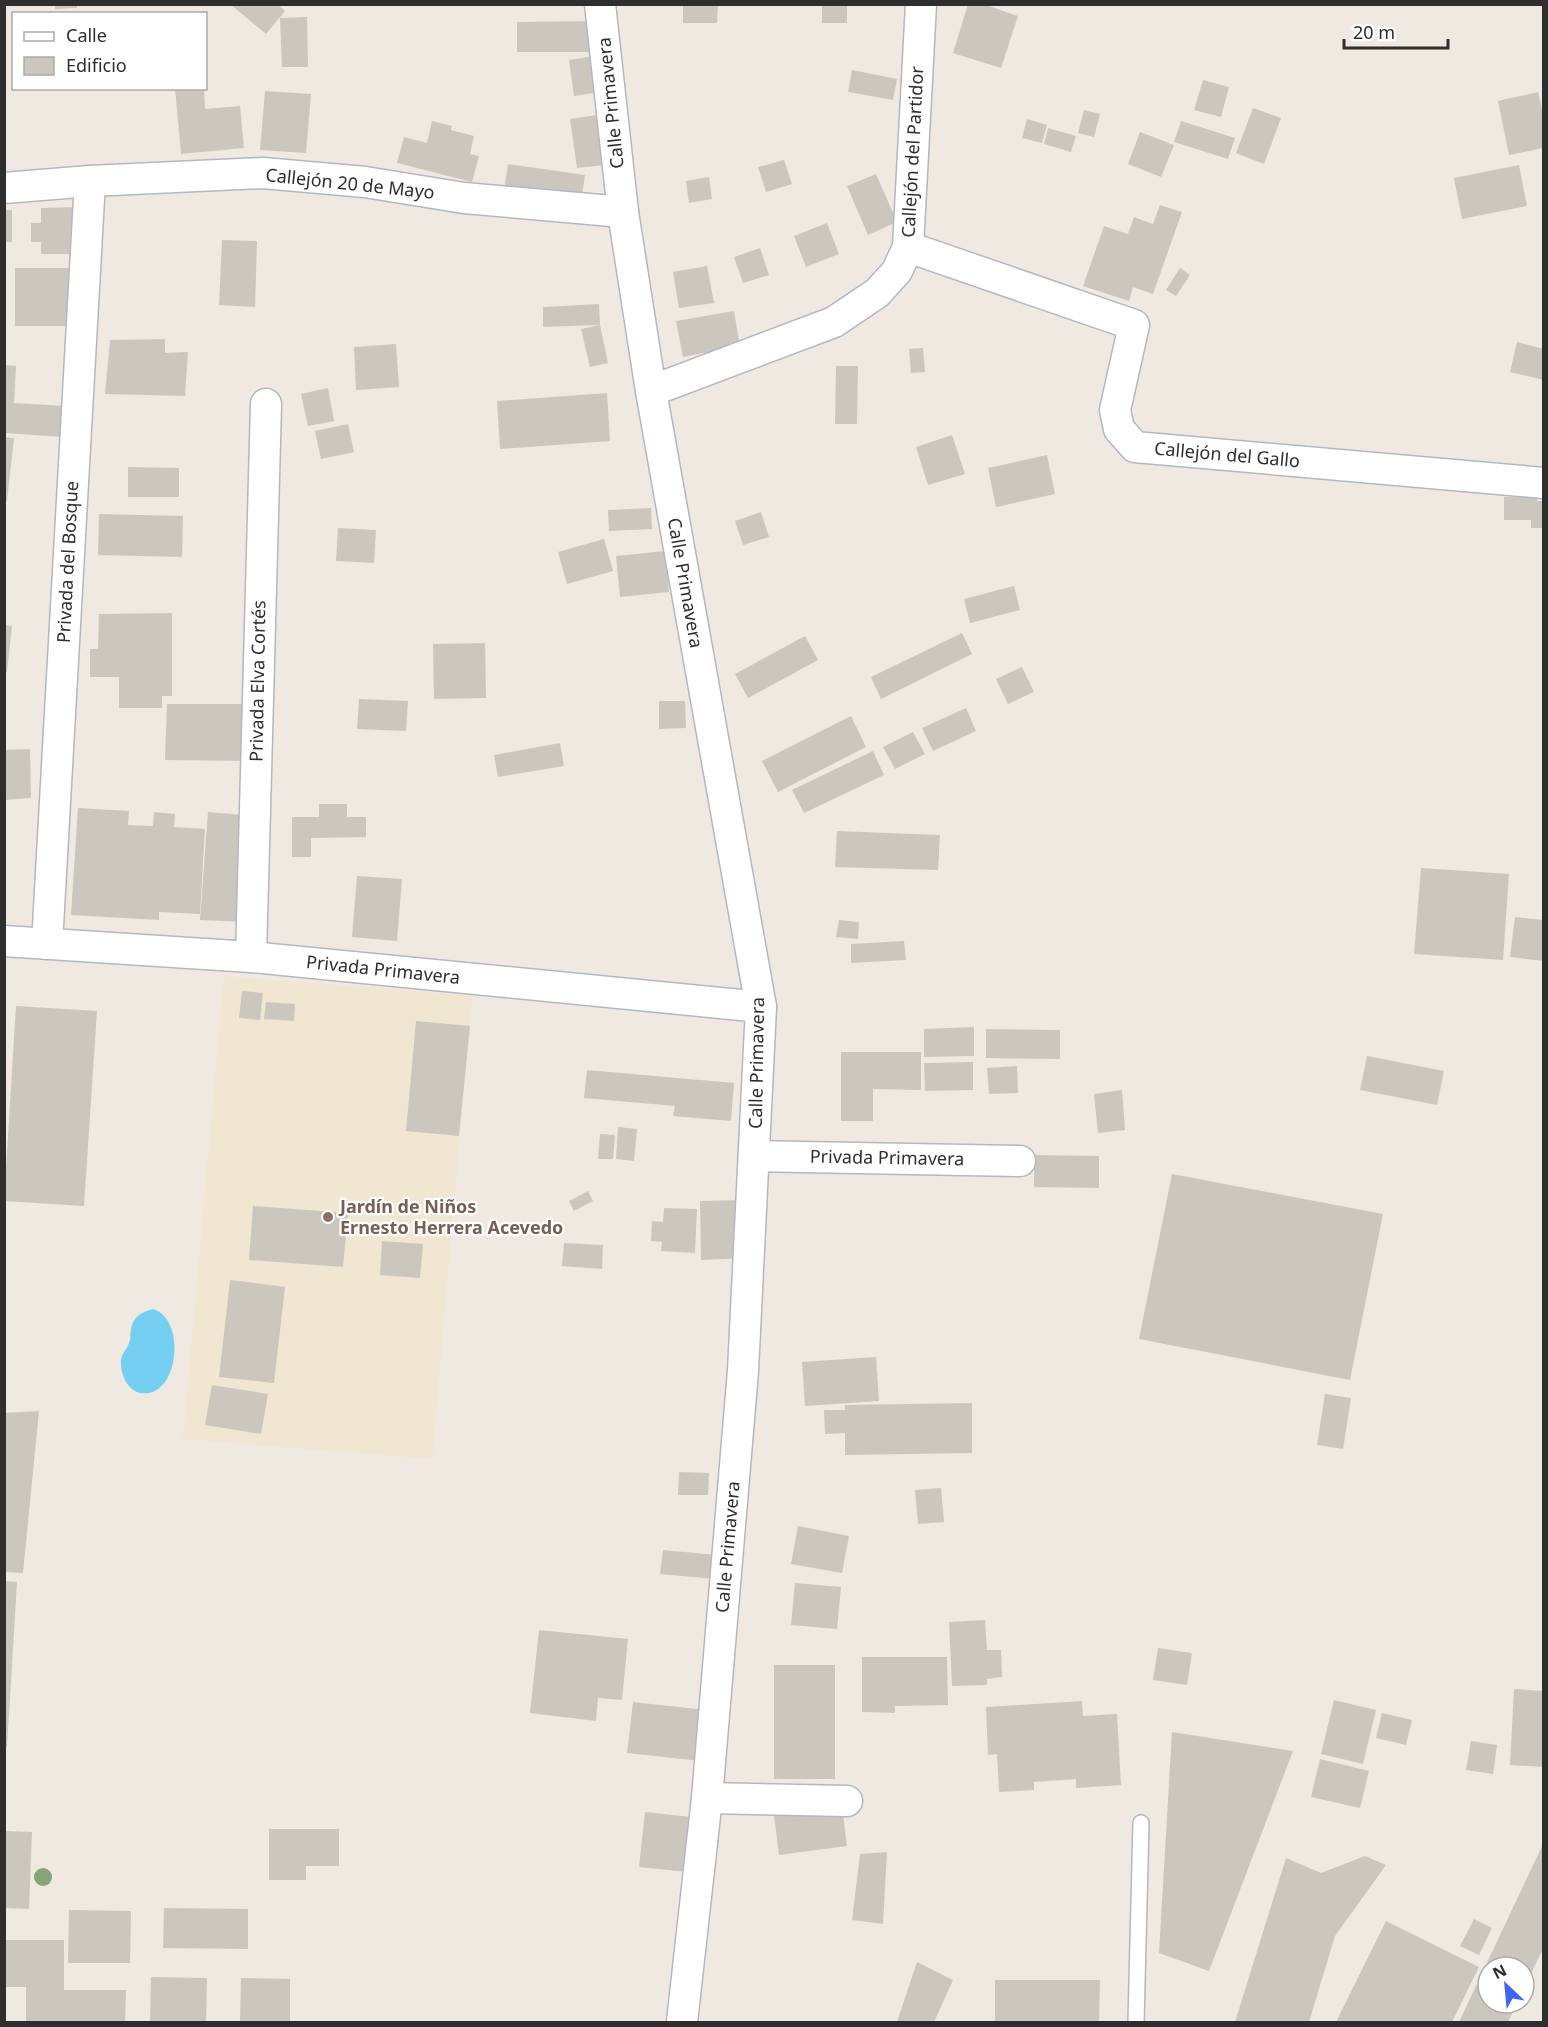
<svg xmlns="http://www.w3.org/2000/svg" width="1548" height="2027" font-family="'Noto Sans',sans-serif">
<rect width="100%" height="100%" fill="#efe9e1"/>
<!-- education -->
<polygon fill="#f0e6d1" points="224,976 472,996 432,1459 183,1439"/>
<!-- water -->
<path fill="#75cff0" d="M153 1309C187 1319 179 1399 141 1393 127 1391 120 1373 121 1360 122 1353 127 1349 129 1343 131 1339 130 1334 131 1329 133 1317 141 1312 153 1309Z"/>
<!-- building -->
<g fill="#cbc7bf">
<polygon points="55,4 77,4 77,8 55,9"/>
<polygon points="230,4 277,4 285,11 266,34"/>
<polygon points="683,4 718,4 717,23 683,23"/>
<rect x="822" y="4" width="25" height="19"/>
<polygon points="968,4 983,4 1018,16 1001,68 953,53"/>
<polygon points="307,17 308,67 282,67 280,18"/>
<polygon points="595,21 595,52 517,52 517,22"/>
<polygon points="594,56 600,92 574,96 569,60"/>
<polygon points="852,70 897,79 893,100 848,92"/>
<polygon points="1203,80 1229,87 1221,117 1194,110"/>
<polygon points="175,88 204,88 205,109 240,106 244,148 181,154"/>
<polygon points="265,91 311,94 306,153 260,150"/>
<polygon points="1538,92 1544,118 1544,148 1509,155 1498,101"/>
<polygon points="1253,108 1281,118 1264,164 1236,153"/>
<polygon points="1084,110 1100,114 1094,137 1078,133"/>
<polygon points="597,115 604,165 577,168 570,119"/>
<polygon points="1027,119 1047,125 1042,143 1022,138"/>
<polygon points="432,121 452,126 451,130 474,136 470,154 479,156 472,182 397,163 404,137 427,143"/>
<polygon points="1181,121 1235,138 1228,159 1174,142"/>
<polygon points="1048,128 1076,136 1071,152 1044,144"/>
<polygon points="1140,132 1174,145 1161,177 1128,164"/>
<polygon points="784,160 792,184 766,192 758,167"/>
<polygon points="508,164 585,175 581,202 504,191"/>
<polygon points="1519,165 1527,206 1462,219 1454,178"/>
<polygon points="876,174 897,222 868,235 847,186"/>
<polygon points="709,177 712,199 689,203 686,181"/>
<polygon points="1160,205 1182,212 1153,294 1133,287 1129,301 1083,286 1104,226 1128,234 1134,217 1153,224"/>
<polygon points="77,207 77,254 41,254 41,242 31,242 31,223 41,223 41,208"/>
<rect x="4" y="210" width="8" height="32"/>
<polygon points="827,223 839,254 806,267 794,236"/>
<polygon points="222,240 257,241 255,307 219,305"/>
<polygon points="760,248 769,275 743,283 734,257"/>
<polygon points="707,266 714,303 679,308 673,272"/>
<rect x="15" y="268" width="63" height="58"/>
<polygon points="1180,268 1190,275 1176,296 1166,290"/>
<polygon points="599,304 600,325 608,363 590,367 581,329 600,325 543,327 543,307"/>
<polygon points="734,311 740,346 683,357 676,321"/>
<polygon points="165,339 165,353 188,352 185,396 105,394 110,340"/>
<polygon points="1517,342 1544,349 1544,380 1510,372"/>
<polygon points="396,344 399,387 356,390 354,347"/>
<polygon points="923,348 925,372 911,373 909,349"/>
<polygon points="4,365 16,366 14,403 65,406 63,437 4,433"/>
<polygon points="836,366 858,366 857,424 835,424"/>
<polygon points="328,388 334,421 308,426 301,394"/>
<polygon points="607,393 610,441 500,449 497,401"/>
<polygon points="348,424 354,452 321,459 315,431"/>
<polygon points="952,435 965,474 928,485 916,447"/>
<polygon points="4,437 14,438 7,501 4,501"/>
<polygon points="1047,455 1055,494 996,507 988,468"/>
<polygon points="128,467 179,468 179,497 128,497"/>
<polygon points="1504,497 1537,497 1537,501 1544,501 1544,528 1531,528 1531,520 1504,520"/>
<polygon points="651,508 652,529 609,531 608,510"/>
<polygon points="761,512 769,537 743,545 735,521"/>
<polygon points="99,514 183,516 182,557 98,555"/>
<polygon points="338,528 376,530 374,563 336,561"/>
<polygon points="604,539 613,571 567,584 558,552"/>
<polygon points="665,551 669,592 620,597 616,556"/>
<polygon points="1014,586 1020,610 970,623 964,599"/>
<polygon points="172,613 172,696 162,696 162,708 119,708 119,677 90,677 90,649 98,649 99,614"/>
<polygon points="4,625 12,626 7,672 4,672"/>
<polygon points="962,633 972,654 881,699 871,677"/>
<polygon points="805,636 818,660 748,698 735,674"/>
<polygon points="485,643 486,698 434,699 433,644"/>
<polygon points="1022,667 1034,692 1008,704 996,679"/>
<polygon points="359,699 408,701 406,731 357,729"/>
<polygon points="659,701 685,701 686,728 659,729"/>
<polygon points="167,704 252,704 251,761 165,760"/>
<polygon points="966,708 976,731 933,751 922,728"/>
<polygon points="851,716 866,747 778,792 762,761"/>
<polygon points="913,732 925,754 895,769 883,747"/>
<polygon points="560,743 564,766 498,777 494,755"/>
<polygon points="30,749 31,798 4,800 4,750"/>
<polygon points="873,751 884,775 804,813 792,790"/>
<polygon points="319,804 347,804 347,817 366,817 366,837 311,838 311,857 292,857 292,817 319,817"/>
<polygon points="78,808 129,811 128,825 153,826 154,812 175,814 174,827 205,829 200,914 159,912 159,920 71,915"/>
<polygon points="208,812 255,816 249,922 200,920"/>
<polygon points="837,831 940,835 938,870 835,867"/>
<polygon points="1421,868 1509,874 1503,960 1414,954"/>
<polygon points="357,876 402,879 397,941 352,937"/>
<polygon points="1515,917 1544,920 1544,961 1510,957"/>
<polygon points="839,920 859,922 858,939 836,937"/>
<polygon points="904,941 906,960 851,963 851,944"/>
<polygon points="242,991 263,993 260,1020 239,1018"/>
<polygon points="266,1002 295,1004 294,1021 264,1019"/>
<polygon points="16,1006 97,1011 84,1206 4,1201"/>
<polygon points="416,1021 470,1026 459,1136 406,1131"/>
<polygon points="974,1027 974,1056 924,1057 924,1029"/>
<polygon points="986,1029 1060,1030 1060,1059 986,1058"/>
<polygon points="841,1052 921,1052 921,1090 873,1089 873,1121 841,1121"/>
<polygon points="1367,1056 1444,1071 1437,1105 1360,1090"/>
<polygon points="973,1062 973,1090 925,1091 924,1063"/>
<polygon points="1017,1066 1018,1093 989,1094 987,1068"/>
<polygon points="587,1070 734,1083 731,1121 673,1116 675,1106 584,1098"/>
<polygon points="1122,1090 1125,1130 1098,1133 1094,1094"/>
<polygon points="618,1127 637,1129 634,1161 616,1159"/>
<polygon points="600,1134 615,1135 613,1159 598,1159"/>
<polygon points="1034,1155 1099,1156 1099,1188 1034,1187"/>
<polygon points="1172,1174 1383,1214 1350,1380 1139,1339"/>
<polygon points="588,1191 593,1201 574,1211 569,1201"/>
<polygon points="746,1200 748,1258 701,1260 700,1201"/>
<polygon points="253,1206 348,1213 343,1267 249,1260"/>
<polygon points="664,1208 697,1209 695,1253 661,1251 662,1242 651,1241 652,1221 663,1222"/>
<polygon points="382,1241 423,1244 420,1278 380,1275"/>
<polygon points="564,1243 603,1245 602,1269 562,1266"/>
<polygon points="230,1280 285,1287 274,1383 219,1377"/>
<polygon points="876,1357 879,1401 805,1406 802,1362"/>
<polygon points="212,1385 268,1394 261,1434 205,1425"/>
<polygon points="1325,1394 1351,1398 1343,1449 1317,1445"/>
<polygon points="972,1403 972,1453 845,1455 845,1433 825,1434 824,1410 845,1410 845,1405"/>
<polygon points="39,1411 23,1573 4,1572 4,1413"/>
<polygon points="679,1472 709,1473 708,1495 678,1495"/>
<polygon points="941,1488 944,1522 918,1524 915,1490"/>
<polygon points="798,1526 849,1536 842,1573 791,1564"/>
<polygon points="663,1550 727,1556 725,1580 660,1574"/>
<polygon points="4,1581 17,1582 7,1747 4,1747"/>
<polygon points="795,1583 841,1587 837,1629 791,1625"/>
<polygon points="985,1620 987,1650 1001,1650 1002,1677 987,1679 987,1685 952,1686 949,1622"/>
<polygon points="539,1630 628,1639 622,1700 598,1698 596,1721 530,1713"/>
<polygon points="1158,1648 1192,1653 1187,1685 1153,1680"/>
<polygon points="862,1657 947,1657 948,1705 895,1706 895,1713 862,1712"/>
<rect x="774" y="1665" width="61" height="114"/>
<polygon points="1514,1689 1544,1691 1544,1767 1510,1765"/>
<polygon points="1334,1700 1376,1710 1363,1764 1321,1754"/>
<polygon points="1082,1701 1083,1716 1117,1714 1121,1785 1076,1788 1076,1779 1034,1782 1034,1790 999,1792 997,1754 988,1755 986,1707"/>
<polygon points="633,1702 706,1710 701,1761 627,1753"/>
<polygon points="1382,1713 1412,1720 1406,1745 1376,1738"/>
<polygon points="1172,1732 1293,1751 1209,1971 1159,1953"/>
<polygon points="1471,1741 1497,1745 1493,1774 1466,1770"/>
<polygon points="1320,1759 1369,1771 1360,1808 1311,1797"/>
<polygon points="842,1806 847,1846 779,1855 774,1815"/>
<polygon points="645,1812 701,1818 696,1873 639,1867"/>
<polygon points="269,1829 339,1829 339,1866 306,1866 306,1880 269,1880"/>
<polygon points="6,1831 32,1832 29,1909 4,1908"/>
<polygon points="1544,1842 1544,1947 1524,1988 1524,1967 1488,1967 1488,2003 1517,2003 1508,2022 1459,2022"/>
<polygon points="887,1852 883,1924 852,1920 860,1854"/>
<polygon points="1365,1856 1386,1865 1335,1936 1309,2022 1235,2022 1286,1858 1321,1873"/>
<polygon points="164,1908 248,1909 248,1949 163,1948"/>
<polygon points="69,1910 131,1911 130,1963 68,1963"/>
<polygon points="1474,1919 1492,1928 1479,1955 1460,1946"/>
<polygon points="1386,1921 1479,1967 1452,2022 1336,2022"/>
<polygon points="4,1940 64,1940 64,1990 126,1990 125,2022 26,2022 26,1987 4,1987"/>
<polygon points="917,1962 953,1980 934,2022 897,2022"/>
<polygon points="151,1977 207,1978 206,2022 150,2022"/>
<polygon points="241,1978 290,1979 290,2022 240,2022"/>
<polygon points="995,1980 1100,1980 1099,2022 995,2022"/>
</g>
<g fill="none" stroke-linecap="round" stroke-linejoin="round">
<defs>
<polyline id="lane" points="1136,2022 1141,1823"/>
<g id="street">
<polyline points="600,4 623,212 651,391 761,1007 743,1371 707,1798 682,2022"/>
<polyline points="4,188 90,181 263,173 365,182 464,198 623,212"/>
<polyline points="908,247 1134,325 1115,410 1119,429 1135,447 1544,483"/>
<polyline points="651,391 834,322 877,293 897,271 908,247 921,4"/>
<polyline points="4,941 251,957 761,1007"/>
<polyline points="47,944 90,181"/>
<polyline points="251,957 266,404"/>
<polyline points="755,1156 1020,1161"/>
<polyline points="707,1798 847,1801"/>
</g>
</defs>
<!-- lane casing -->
<use href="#lane" stroke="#b4b7c1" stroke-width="18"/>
<!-- street casing -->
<use href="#street" stroke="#b4b7c1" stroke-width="33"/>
<!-- lane -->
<use href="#lane" stroke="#fff" stroke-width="15"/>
<!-- street -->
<use href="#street" stroke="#fff" stroke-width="30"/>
</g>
<!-- trees -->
<circle fill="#84a574" cx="43" cy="1877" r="9"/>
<!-- markers -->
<circle fill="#8d6e63" stroke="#fff" stroke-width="2" cx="328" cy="1217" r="6"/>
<g text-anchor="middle" stroke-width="4.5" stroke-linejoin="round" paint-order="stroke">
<!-- street labels -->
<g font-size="18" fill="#2e2e2e" stroke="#fff">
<text transform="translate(611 103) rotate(-96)" y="6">Calle Primavera</text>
<text transform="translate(913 152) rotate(-87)" y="6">Callejón del Partidor</text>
<text transform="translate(350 184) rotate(6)" y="6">Callejón 20 de Mayo</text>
<text transform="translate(1227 455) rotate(5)" y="6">Callejón del Gallo</text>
<text transform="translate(68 562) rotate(-87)" y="6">Privada del Bosque</text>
<text transform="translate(685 583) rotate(80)" y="6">Calle Primavera</text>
<text transform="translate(258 681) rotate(-89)" y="6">Privada Elva Cortés</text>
<text transform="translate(383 970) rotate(6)" y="6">Privada Primavera</text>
<text transform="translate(757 1063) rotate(-89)" y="6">Calle Primavera</text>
<text transform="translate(887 1158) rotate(1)" y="6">Privada Primavera</text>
<text transform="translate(728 1547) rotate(-85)" y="6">Calle Primavera</text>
</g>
<!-- education labels -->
<g font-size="18" font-weight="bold" fill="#785e54" stroke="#fff" text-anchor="start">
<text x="340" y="1213">Jardín de Niños<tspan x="340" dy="21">Ernesto Herrera Acevedo</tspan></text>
</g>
</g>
<!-- border -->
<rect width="1548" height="2027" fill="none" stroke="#2e2e2e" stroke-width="12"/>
<!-- legend -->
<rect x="12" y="12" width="195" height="78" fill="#ffffff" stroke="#ababab" stroke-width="1.5"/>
<rect x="24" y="32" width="30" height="9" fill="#ffffff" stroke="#ababab" stroke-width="1.5"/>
<text x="66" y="42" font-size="18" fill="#2e2e2e">Calle</text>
<rect x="24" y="57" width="30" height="18" fill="#cbc7bf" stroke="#ababab" stroke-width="1.5"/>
<text x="66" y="72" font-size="18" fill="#2e2e2e">Edificio</text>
<!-- north arrow -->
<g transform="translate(1506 1985) rotate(334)"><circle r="28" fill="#ffffff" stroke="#ababab" stroke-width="1.5"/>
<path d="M0-4.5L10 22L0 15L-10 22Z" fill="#4264fb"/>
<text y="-9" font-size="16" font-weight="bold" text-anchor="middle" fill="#2e2e2e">N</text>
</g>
<!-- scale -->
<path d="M1344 39v9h104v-9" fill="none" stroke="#2e2e2e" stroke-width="3"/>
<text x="1353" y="39" font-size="18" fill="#2e2e2e" stroke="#ffffff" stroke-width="4.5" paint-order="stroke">20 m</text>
</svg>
